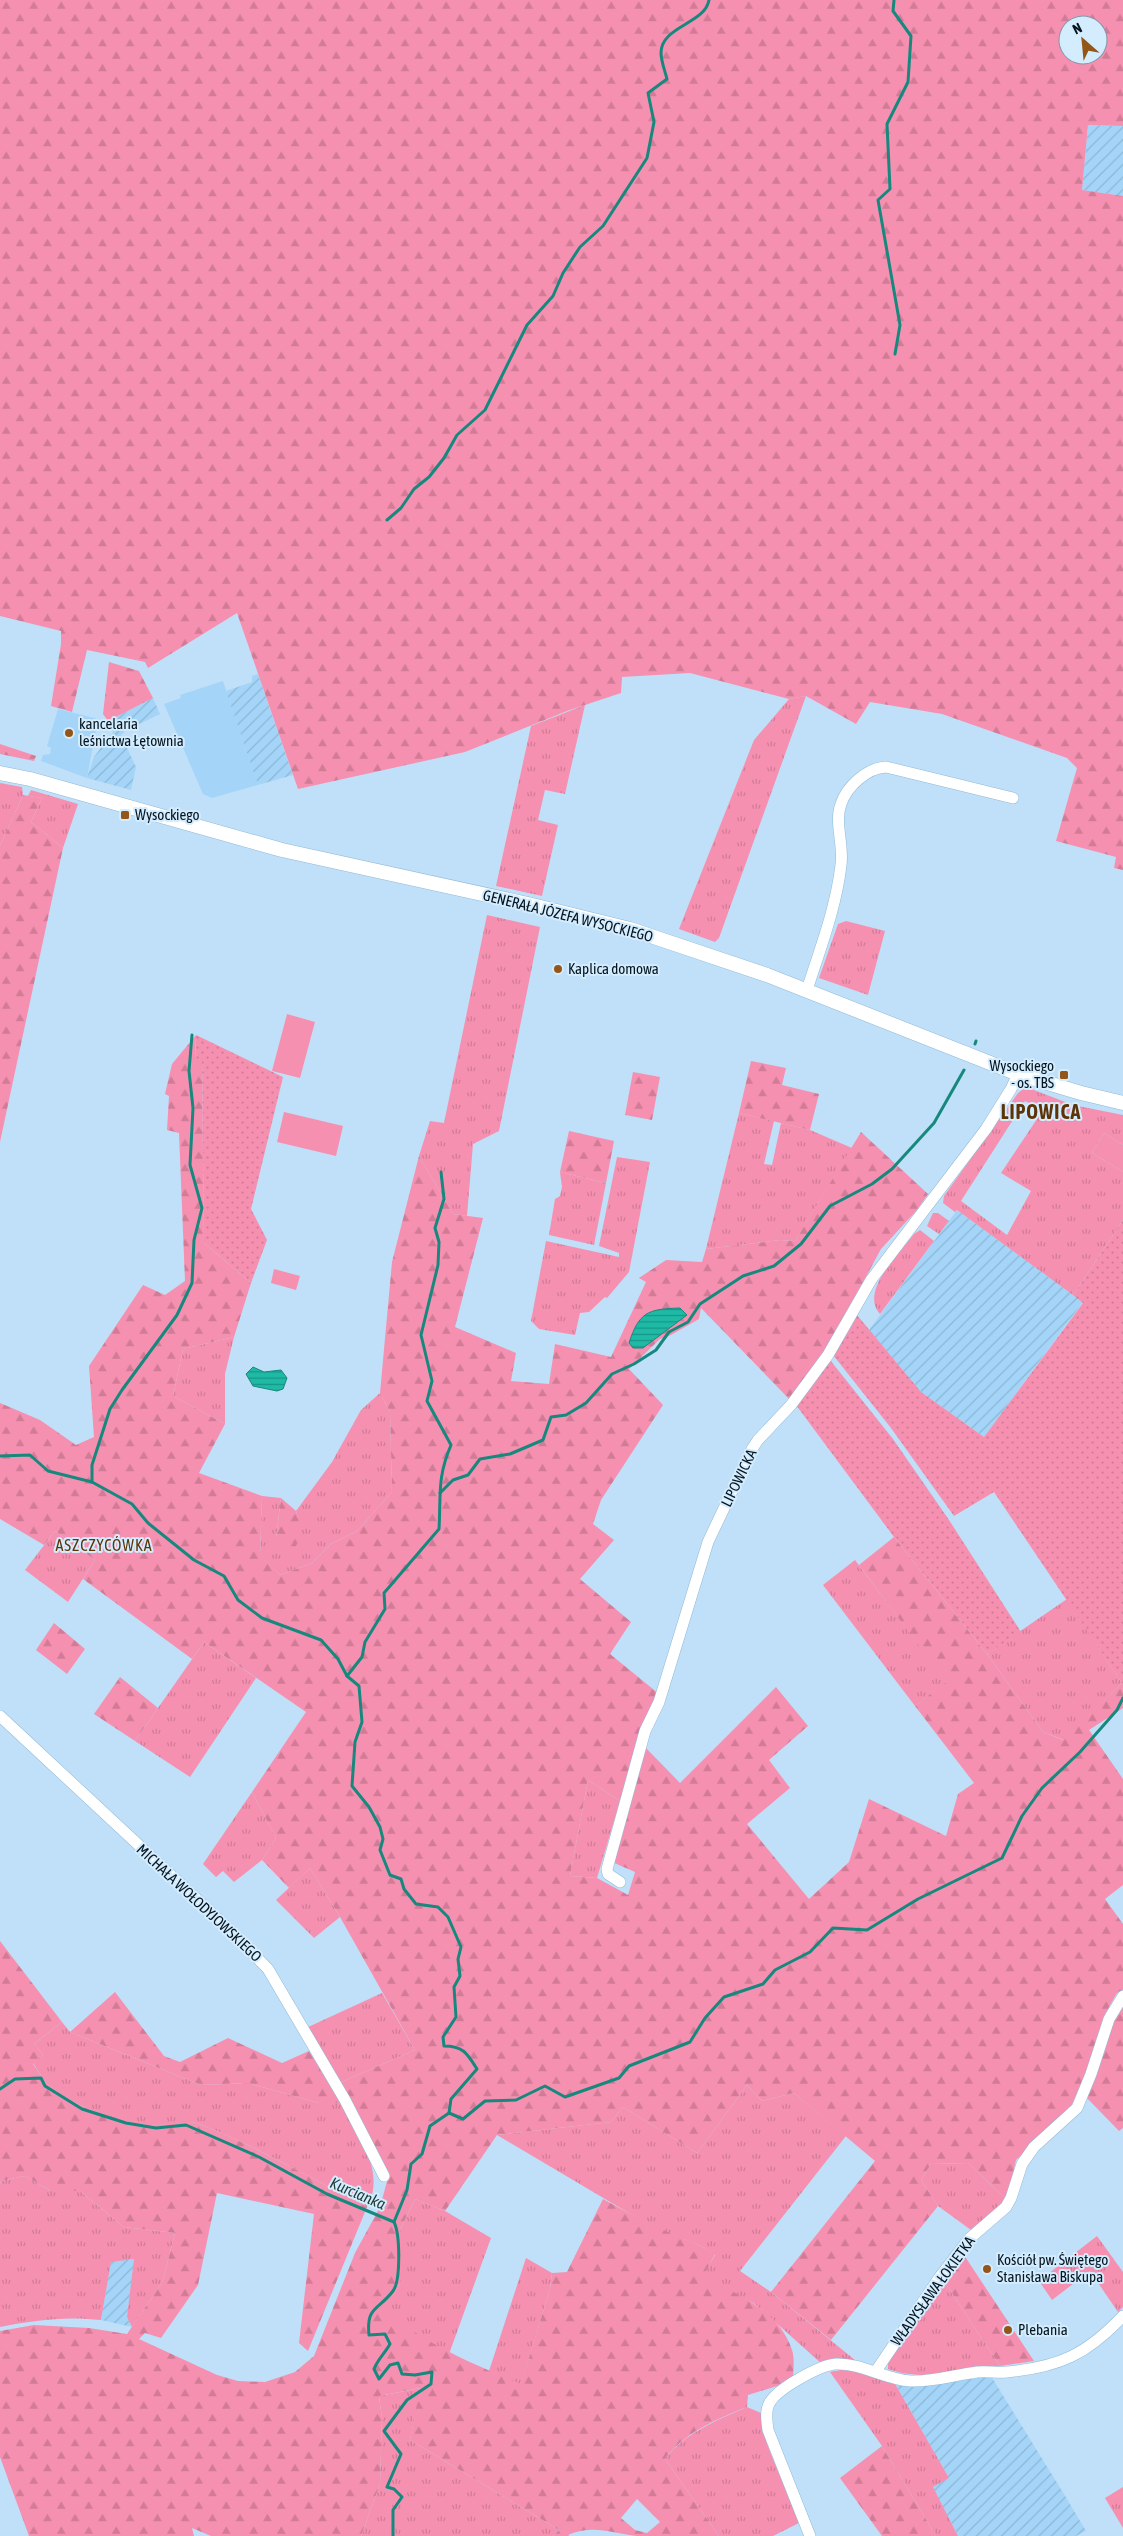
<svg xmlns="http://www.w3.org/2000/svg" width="1123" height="2536" font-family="'Asap Condensed',sans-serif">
<defs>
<pattern id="industrial-furrows" width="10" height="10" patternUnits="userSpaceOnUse" patternTransform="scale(1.25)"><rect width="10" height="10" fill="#a4d5f8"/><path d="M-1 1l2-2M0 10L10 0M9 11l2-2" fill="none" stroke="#8cb6d4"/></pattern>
<pattern id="grass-tufts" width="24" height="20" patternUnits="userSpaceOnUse" patternTransform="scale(1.25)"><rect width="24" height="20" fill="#f690b0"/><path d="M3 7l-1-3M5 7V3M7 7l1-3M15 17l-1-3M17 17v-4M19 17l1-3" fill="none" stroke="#d17b97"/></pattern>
<pattern id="forest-firs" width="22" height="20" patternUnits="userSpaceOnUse" patternTransform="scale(1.25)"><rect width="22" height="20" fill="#f690b0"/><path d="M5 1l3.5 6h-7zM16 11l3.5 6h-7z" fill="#d17b97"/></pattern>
<pattern id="garden-dots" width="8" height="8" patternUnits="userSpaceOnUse" patternTransform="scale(1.25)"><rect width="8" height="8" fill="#f690b0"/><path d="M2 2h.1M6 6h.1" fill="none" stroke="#d17b97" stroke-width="1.8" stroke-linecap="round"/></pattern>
<pattern id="water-rules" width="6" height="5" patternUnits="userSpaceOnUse" patternTransform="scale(1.25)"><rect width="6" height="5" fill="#1ebaa5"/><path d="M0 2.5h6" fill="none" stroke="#189686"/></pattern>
</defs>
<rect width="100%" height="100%" fill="#bfe0f8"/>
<!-- built -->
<g fill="#a4d5f8">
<polygon points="223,681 258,785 212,798 203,794 164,704 181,698 180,695"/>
<polygon points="58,709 98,719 87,778 41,761 43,755 50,754 51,748 47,746"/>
</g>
<!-- industrial -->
<g fill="url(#industrial-furrows)">
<polygon points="1088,125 1123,126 1123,196 1082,190"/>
<polygon points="258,674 293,775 258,785 226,691 252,682 252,676"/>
<polygon points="153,698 160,714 125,731 121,735 136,767 131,790 87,778 94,757 113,732 108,721"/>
<polygon points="957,1210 1083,1302 984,1437 921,1392 869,1330"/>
<polygon points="135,2259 127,2317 132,2327 101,2320 111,2261"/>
<polygon points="991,2376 1064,2494 1086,2531 1076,2536 958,2536 932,2486 949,2478 894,2382 944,2383"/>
</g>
<!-- grass -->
<g fill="url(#grass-tufts)" fill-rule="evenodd">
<polygon points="806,696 719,938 715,942 679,929 754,740 789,699"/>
<polygon points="585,705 565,794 545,790 538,820 558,825 542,896 496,886 531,726"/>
<polygon points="0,783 22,787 23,795 0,846"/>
<polygon points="31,790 78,804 63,848 31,822 42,798 28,796"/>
<polygon points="487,915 540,927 499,1131 473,1144 467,1216 453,1214 419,1156 430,1121 444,1123"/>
<polygon points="846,921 885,931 868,995 819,978 838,924"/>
<path d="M1026 1087 1073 1105 1123 1115V1145L1104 1133 1092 1153 1123 1172V1220L1073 1295 957 1210 955 1212 943 1203 944 1196 1018 1093ZM1025 1101 1043 1110 1001 1173 1031 1191 1007 1235 961 1201Z"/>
<polygon points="739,1113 774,1121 764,1164 772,1165 781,1123 810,1130 852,1148 795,1241 780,1240 706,1249"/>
<polygon points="617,1157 650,1162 629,1272 607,1298 605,1297 589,1312 580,1313 575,1335 539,1329 531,1321 546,1241 619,1257 619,1253 599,1246"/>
<polygon points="560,1172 606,1183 594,1245 549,1235 555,1199 560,1196 562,1187"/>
<polygon points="933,1213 938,1213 949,1221 939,1234 927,1226"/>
<path d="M920 1230 934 1241 880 1314C859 1291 900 1253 914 1234Z"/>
<polygon points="234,1337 225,1374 225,1424 173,1396 183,1349"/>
<polygon points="380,1393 390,1412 392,1492 357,1531 331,1544 312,1563 280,1575 260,1556 262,1496 281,1498 276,1538 302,1536 296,1511 332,1462 361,1410"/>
<polygon points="55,1531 95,1560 68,1602 25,1570"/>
<polygon points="855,1560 947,1682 915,1706 823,1585"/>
<polygon points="1067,1599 1122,1683 1064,1740 1043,1732 987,1654"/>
<polygon points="204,1642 256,1678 190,1777 135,1741"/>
<polygon points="588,1780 620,1801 597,1878 570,1876"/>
<polygon points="252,1792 276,1838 262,1860 234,1882 223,1871 216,1877 203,1864"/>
<polygon points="310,1868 340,1917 314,1938 276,1900"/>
<polygon points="382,1993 415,2050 339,2083 306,2028"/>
<path d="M62 2022 70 2032 201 2085 248 2083 319 2103H341C357 2134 387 2172 367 2207 312 2179 257 2146 199 2124 184 2119 173 2125 158 2125 125 2127 73 2106 48 2085 43 2080 38 2070 33 2063L43 2055 34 2044Z"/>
<polygon points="747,2085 762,2101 794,2093 846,2136 740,2271 771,2292 855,2360 822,2364 755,2304 702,2277 715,2255 703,2247 649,2225 497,2135 611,2122 623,2107 697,2153"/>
<polygon points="968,2163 1007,2200 971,2230 938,2206 921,2180 931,2164"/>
<path d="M25 2176 51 2191H80L124 2227 175 2233 162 2283 132 2327 127 2317 134 2259 111 2262 101 2320C66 2316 34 2320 0 2327V2184L1 2181Z"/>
<polygon points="415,2199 445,2211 491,2238 449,2354 404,2327 379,2306 395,2293 400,2284 400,2230"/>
<polygon points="1097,2236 1123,2272 1123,2307 1118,2312 1090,2271 1052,2300 1039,2281"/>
<polygon points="526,2258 552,2273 550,2289 521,2385 489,2371"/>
<path d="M942 2278 1000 2366C963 2371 924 2382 888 2369V2360Z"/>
<polygon points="841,2370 855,2371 894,2382 949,2478 933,2487 958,2536 936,2536 882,2446 830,2372"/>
<polygon points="421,2388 410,2440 559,2530 553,2536 361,2536 380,2484 382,2418 379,2396"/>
<path d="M747 2407 761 2413 767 2444 799 2523 773 2536H719L665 2459C685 2433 717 2420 747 2407Z"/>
<polygon points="1123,2487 1123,2528 1105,2498"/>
</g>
<!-- forest -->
<g fill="url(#forest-firs)" fill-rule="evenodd">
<path d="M0 0H1123V126L1088 125 1082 190 1123 196V870L1114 868 1116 857 1056 841 1077 768 1067 758 942 714 870 702 856 724 806 696 789 699 690 673 622 677 621 693 567 711 465 752 298 789 237 613 148 668 145 662 87 650 72 712 51 706 61 644V631L0 616ZM1068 25H1098V55H1068Z"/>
<polygon points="109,662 139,671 153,698 108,721 103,714"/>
<polygon points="0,744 36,756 34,761 0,754"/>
<polygon points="23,795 42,798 31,822 63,848 0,1142 0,846"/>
<path d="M196 1035 195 1059H202L204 1243 251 1283 234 1337 183 1349 173 1396 225 1424 199 1473 262 1496 260 1555 280 1575 312 1563 331 1544 357 1531 392 1492 390 1412 380 1393 392 1262 419 1156 453 1214 483 1218 455 1327 516 1353 511 1381 549 1384 555 1344 611 1357 646 1282 639 1278 666 1260 702 1262 706 1249 780 1240 795 1241 861 1132 928 1194 917 1210 881 1249 825 1352 790 1400 701 1308 699 1319 671 1335 660 1339 629 1369 663 1405 601 1500 593 1524 614 1540 580 1579 631 1622 610 1654 659 1694 620 1801 588 1780 570 1876 597 1878 628 1895 635 1872 612 1862 646 1748 680 1783 776 1687 808 1726 769 1760 790 1788 747 1824 809 1899 849 1862 869 1799 946 1836 958 1794 974 1783 915 1706 946 1682 859 1565 894 1537 987 1654 1043 1732 1063 1740 1122 1683 1087 1629 1123 1605V1708L1089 1730 1123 1779V1885L1105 1899 1123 1924V1990L1117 1993 1105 2014 1081 2087 1068 2112 1016 2160 1007 2200 968 2163 931 2164 921 2180 938 2206 831 2340 771 2292 875 2161 794 2093 762 2101 747 2085 697 2153 623 2107 611 2122 497 2135 445 2211 415 2199 400 2230V2284L395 2293 380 2306C423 2343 468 2362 521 2384L550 2289 552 2273 567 2272 603 2199 649 2224 703 2247 715 2254 703 2277C736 2293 780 2311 792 2350 795 2359 793 2371 793 2381L748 2395 747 2407C717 2419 685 2432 665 2459L719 2536C692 2536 663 2536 637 2536 612 2533 592 2524 568 2535L570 2536H553L559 2530 410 2440 420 2388 379 2396 382 2418 380 2484 361 2536H211L192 2528 194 2536H29L0 2457V2331L34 2325 89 2328 127 2334 162 2283 175 2233 124 2227 80 2191H51L25 2176 1 2181 0 2184V1941L62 2022 34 2044 43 2055 33 2064C38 2070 43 2080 48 2085 73 2106 125 2127 158 2125 173 2124 184 2119 199 2124 257 2146 312 2179 367 2207L308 2351 299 2343 314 2214 217 2193 198 2285 161 2338 145 2333 139 2339 217 2375 238 2381 265 2382 295 2372 314 2356 355 2253 380 2207 389 2174 339 2083 415 2050 340 1917 310 1868 289 1888 262 1860 276 1838 252 1792 306 1712 204 1642 192 1659 83 1579 95 1560 55 1531 44 1545 0 1519V1403L40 1420 76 1445 94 1437 89 1366 143 1285 165 1295 185 1281 179 1133 167 1130 169 1096 165 1094 172 1064ZM637 2499 660 2522 647 2533 635 2530 621 2518Z"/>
<polygon points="751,1061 786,1068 782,1085 819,1094 810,1130 739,1113"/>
<polygon points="633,1072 660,1077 652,1120 625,1115"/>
<polygon points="569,1131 614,1141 606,1183 560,1172"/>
<polygon points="281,1498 296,1511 303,1536 292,1551 276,1538"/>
<polygon points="54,1623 85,1649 67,1674 36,1650"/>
<polygon points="120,1677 158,1708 135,1741 94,1714"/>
<polygon points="115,1992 164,2056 180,2062 228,2038 282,2063 309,2051 341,2103 319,2103 248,2083 201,2085 70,2032"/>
<path d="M1123 2002V2128L1119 2131 1087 2098C1100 2067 1106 2032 1123 2002Z"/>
<polygon points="962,2252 1034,2361 1000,2366 942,2278"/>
<polygon points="882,2446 936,2536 882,2536 840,2478"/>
</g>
<!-- garden -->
<g fill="url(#garden-dots)">
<polygon points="196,1035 283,1077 251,1209 267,1240 251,1283 204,1243 202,1059 195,1060"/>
<polygon points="1123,1220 1123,1684 994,1492 954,1516 891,1428 833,1355 857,1315 921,1392 984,1437 1083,1303 1073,1295"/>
<polygon points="830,1360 893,1439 949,1520 1021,1632 987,1654 894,1537 796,1405"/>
</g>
<!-- pitch -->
<g fill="#f690b0">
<polygon points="287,1014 315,1022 300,1078 272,1071"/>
<polygon points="284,1112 343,1126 336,1156 277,1142"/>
<polygon points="1104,1133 1123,1145 1123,1172 1092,1153"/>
<polygon points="274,1269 300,1276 296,1290 271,1283"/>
</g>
<!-- water -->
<g fill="url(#water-rules)" stroke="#16887d">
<path d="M680 1308 687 1315 643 1348H633L629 1343C639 1312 648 1309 680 1308Z"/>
<polygon points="253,1367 264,1372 281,1370 287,1378 283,1389 277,1391 253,1386 246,1374"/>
</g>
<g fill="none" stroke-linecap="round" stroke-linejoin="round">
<!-- stream -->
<g stroke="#16887d" stroke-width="3">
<polyline points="894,0 893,11 911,36 908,82 887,124 890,189 878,200 900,325 895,354"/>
<path d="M387 520 401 508 414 489 429 477 444 458 457 435 485 410 527 325 553 296 563 273 580 247 603 226 647 158 654 122 648 93 667 79C665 71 661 61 661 53 661 26 705 24 709 0"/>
<polyline points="975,1044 976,1041"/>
<path d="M0 1456 30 1455 48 1471 92 1482 132 1504 148 1523 194 1560 224 1576 238 1600 262 1618 321 1640 338 1659 347 1676 359 1686 362 1722 355 1742 352 1786 369 1807 380 1827 383 1839 380 1850 390 1875 401 1879 404 1889 416 1904 438 1907 448 1917 461 1947 458 1959 460 1976 454 1987 456 2017 443 2037 444 2046C463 2046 467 2053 477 2069L451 2099 449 2113 430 2126 422 2154 411 2164 407 2190 394 2222"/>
<polyline points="92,1482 92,1465 110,1409 122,1390 177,1315 192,1283 194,1240 202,1208 190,1165 193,1108 189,1071 192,1035"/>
<polyline points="440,1493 453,1480 468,1475 480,1459 510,1454 543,1440 551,1417 566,1415 586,1403 612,1374 634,1364 656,1350 669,1332 688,1322 700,1304 743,1276 774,1266 801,1244 830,1206 872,1184 892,1169 934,1123 964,1070"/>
<path d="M347 1676 362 1657 365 1642 385 1609 384 1593 439 1529C441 1494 437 1478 451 1445L427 1401 432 1381 421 1335 438 1265 439 1242 435 1228 444 1199 441 1172"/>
<path d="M0 2089 15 2079 41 2078 45 2086 82 2109 126 2123 156 2128 186 2125 259 2157 327 2194 394 2222C400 2234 401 2280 393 2291 379 2310 366 2306 369 2335L385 2334 390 2344C385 2353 378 2359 374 2369L379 2379 390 2365 398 2363 402 2374 415 2375 432 2372 431 2384 407 2400 384 2431 401 2454 387 2487 394 2489 402 2497 393 2510V2536"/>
<polyline points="449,2113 463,2119 485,2101 516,2100 545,2086 565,2097 619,2078 629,2066 690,2042 705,2018 724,1997 763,1984 775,1970 810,1952 833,1928 867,1930 918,1899 1002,1858 1022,1816 1042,1788 1080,1752 1117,1710 1123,1698"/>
</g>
<defs>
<g id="minor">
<path d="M807 990C820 949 836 908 841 865 844 845 834 822 841 804 847 786 867 768 886 767L1013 798"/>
<polyline points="0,1716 231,1931 268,1969 345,2100 384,2176"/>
<polyline points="620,1882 608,1874 607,1869 645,1731 659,1702 708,1542 752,1449 758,1440 791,1405 828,1355 871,1280 986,1129 1011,1089 1018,1074"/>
<polyline points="876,2371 939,2278 969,2239 1006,2207 1011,2198 1022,2164 1034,2147 1077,2108 1091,2074 1109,2019 1123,1996"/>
<path d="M810 2536 768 2430C767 2422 765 2412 769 2404 776 2389 820 2365 836 2364 862 2363 884 2379 910 2381 933 2382 954 2375 977 2372 987 2371 997 2373 1007 2372 1060 2367 1087 2354 1123 2316"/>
</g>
<polyline id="tertiary" points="0,773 30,779 282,850 528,904 630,929 767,975 1018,1074 1081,1093 1123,1103"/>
</defs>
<!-- minor casing -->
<use href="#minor" stroke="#91bad7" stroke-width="12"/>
<!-- tertiary casing -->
<use href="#tertiary" stroke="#91bad7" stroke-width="15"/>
<!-- minor -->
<use href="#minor" stroke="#fff" stroke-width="11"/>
<!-- tertiary -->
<use href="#tertiary" stroke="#fff" stroke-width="14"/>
</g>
<!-- markers -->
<g fill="#935618" stroke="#d3ecfe" stroke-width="2">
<circle cx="69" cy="733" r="5"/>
<rect x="120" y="810" width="10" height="10" rx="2.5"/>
<circle cx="558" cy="969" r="5"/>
<rect x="1059" y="1070" width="10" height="10" rx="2.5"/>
<circle cx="987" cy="2269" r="5"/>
<circle cx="1008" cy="2330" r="5"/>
</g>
<g text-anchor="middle" stroke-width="4" stroke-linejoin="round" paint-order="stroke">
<!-- poi labels -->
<g font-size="15" fill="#05141f" stroke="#d3ecfe" text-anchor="start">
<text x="79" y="729">kancelaria<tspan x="79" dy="17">leśnictwa Łętownia</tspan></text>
<text x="135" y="820">Wysockiego</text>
<text x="568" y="974">Kaplica domowa</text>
<text x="1054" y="1071" text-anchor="end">Wysockiego<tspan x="1054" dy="17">- os. TBS</tspan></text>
<text x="997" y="2265">Kościół pw. Świętego<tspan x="997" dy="17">Stanisława Biskupa</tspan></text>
<text x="1018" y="2335">Plebania</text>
</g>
<!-- street labels -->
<g font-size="15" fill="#05141f" stroke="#d3ecfe">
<text transform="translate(568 916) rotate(14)" y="5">GENERAŁA JÓZEFA WYSOCKIEGO</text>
<text transform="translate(739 1478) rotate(-64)" y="5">LIPOWICKA</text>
<text transform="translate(199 1903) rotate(43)" y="5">MICHAŁA WOŁODYJOWSKIEGO</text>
<text transform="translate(933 2291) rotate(-54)" y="5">WŁADYSŁAWA ŁOKIETKA</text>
</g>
<!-- neighbourhood labels -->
<g font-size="16" letter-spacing="1" fill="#5d3408" stroke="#d3ecfe">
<text x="104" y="1551">ASZCZYCÓWKA</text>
</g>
<!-- water labels -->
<g font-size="16" font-style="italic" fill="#1d3b35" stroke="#d3ecfe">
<text transform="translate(358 2193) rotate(23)" y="6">Kurcianka</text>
</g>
<!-- district labels -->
<g font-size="20" font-weight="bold" letter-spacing="1" fill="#5d3408" stroke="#d3ecfe">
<text x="1041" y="1119">LIPOWICA</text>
</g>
</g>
<!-- north arrow -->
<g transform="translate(1083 40) rotate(333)"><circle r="24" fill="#d3ecfe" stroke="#8196a5"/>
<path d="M0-4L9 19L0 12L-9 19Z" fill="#935618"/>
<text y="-8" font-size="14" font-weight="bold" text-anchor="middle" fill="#05141f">N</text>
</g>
</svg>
